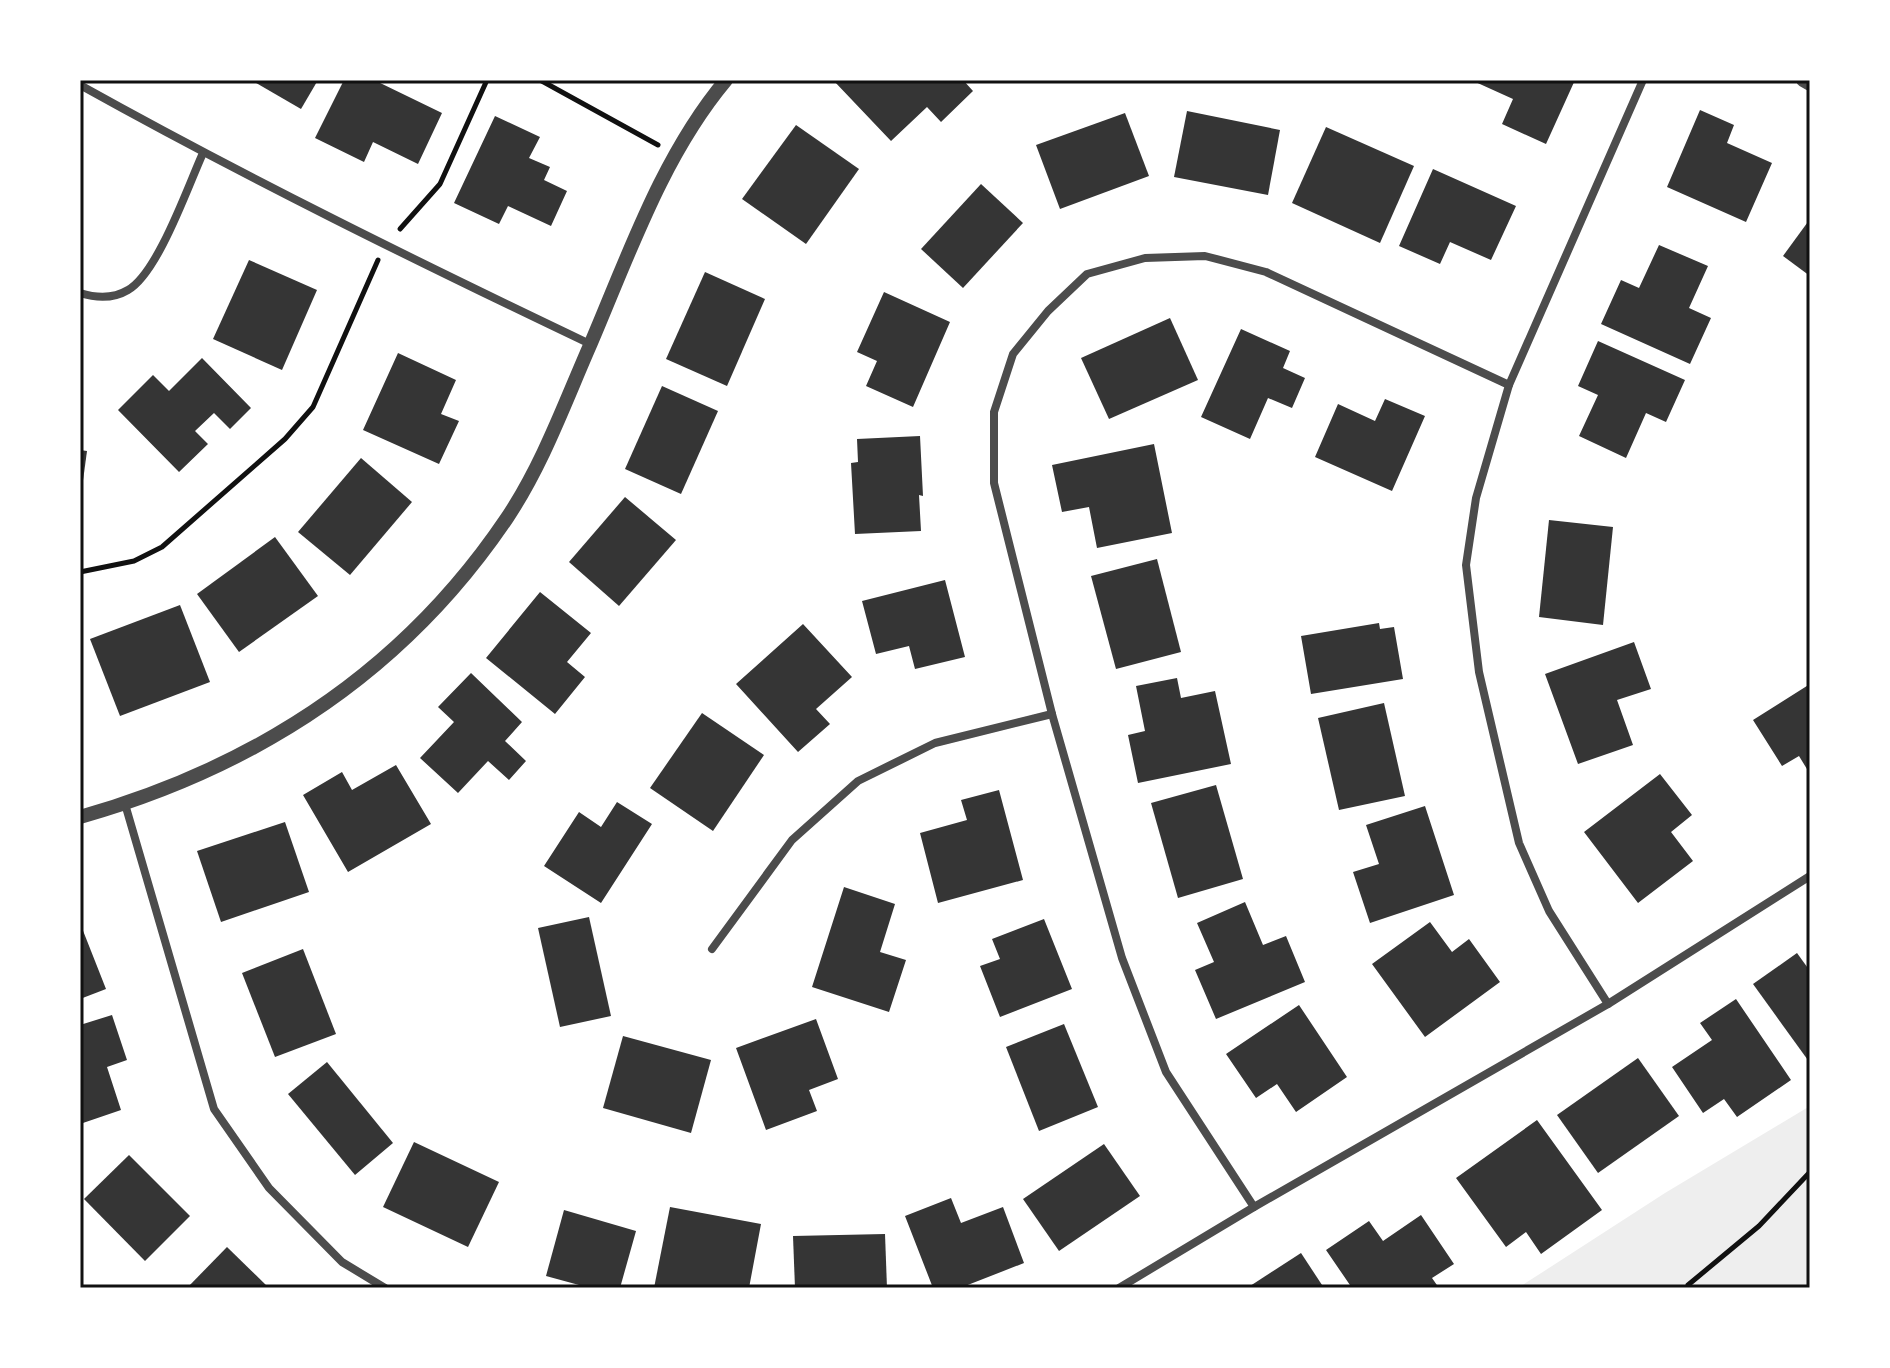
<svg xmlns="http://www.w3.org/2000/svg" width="1890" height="1368" font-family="'Exo 2',sans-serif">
<rect width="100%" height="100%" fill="#fff"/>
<!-- green -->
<polygon fill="#eee" points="1810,1106 1810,1288 1518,1288 1665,1193"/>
<!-- building -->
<g fill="#353535">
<polygon points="251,80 318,80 301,109"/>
<polygon points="344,80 374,80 442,113 418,164 373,142 364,162 315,138"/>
<polygon points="833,80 963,80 973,91 941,122 927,107 891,141"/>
<polygon points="1471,80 1575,80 1546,144 1502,124 1513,99"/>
<polygon points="1700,110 1734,125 1727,143 1772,163 1746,222 1667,187"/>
<polygon points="1187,111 1280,130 1268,195 1174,177"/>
<polygon points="1125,113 1149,176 1060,209 1036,145"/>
<polygon points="495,116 540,137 529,158 550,167 544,180 567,191 551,226 508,206 499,224 454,203"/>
<polygon points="796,125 859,169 806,244 742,199"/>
<polygon points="1326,127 1414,166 1380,243 1292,203"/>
<polygon points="1433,169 1516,206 1491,260 1450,242 1440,264 1399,246"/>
<polygon points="981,184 1023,223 963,288 921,249"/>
<polygon points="1810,219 1810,276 1783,256"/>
<polygon points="1659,245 1708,266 1689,308 1711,318 1690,364 1601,324 1621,280 1639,288"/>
<polygon points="249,260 317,290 282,370 213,339"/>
<polygon points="705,272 765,299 727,386 666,359"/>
<polygon points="884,292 950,322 913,407 866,386 877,361 857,352"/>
<polygon points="1170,318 1198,380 1109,419 1081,358"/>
<polygon points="1241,329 1290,351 1283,368 1305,378 1292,408 1268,398 1250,439 1201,417"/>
<polygon points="1598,341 1685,380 1666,422 1646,413 1626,458 1579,436 1598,395 1578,386"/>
<polygon points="398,353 456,380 441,414 459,421 439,464 363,430"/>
<polygon points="202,358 251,408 230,429 214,413 195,431 208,444 179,472 118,410 153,375 169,391"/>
<polygon points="662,386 718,411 681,494 625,469"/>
<polygon points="1385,399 1425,416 1392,491 1315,457 1338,404 1375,421"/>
<polygon points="920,436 923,496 919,495 921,531 855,534 851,463 858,462 857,439"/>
<polygon points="1154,444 1172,533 1097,548 1089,507 1062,512 1052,465"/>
<polygon points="80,450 87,451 82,488 80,488"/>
<polygon points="361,458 412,502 350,575 298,532"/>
<polygon points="625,497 676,540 619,606 569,562"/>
<polygon points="1549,520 1613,527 1603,625 1539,617"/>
<polygon points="275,537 318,596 239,652 197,594"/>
<polygon points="1157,559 1181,652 1116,669 1091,576"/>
<polygon points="945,580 965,657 915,669 909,646 876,654 862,601"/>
<polygon points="540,592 591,633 567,662 585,677 555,714 486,658"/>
<polygon points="180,605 210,682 120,716 90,639"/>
<polygon points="1379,623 1380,629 1394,627 1403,679 1311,694 1301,636"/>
<polygon points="803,624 852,677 816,709 830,724 798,752 736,684"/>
<polygon points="1634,642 1651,689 1617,700 1633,745 1578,764 1545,674"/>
<polygon points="471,673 522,722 505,741 526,761 509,780 488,761 458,793 420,758 454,722 438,707"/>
<polygon points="1177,678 1181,698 1215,691 1231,764 1138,783 1128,735 1145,731 1136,686"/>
<polygon points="1810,684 1810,774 1799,756 1782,766 1753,720"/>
<polygon points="1384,703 1405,796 1339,810 1318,718"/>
<polygon points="702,713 764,755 713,831 650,788"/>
<polygon points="396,765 431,824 348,872 303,795 342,772 352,790"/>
<polygon points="1660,774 1692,815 1671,832 1693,861 1638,903 1584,832"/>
<polygon points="1216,785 1243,879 1178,898 1151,803"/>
<polygon points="999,790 1023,880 938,903 920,833 967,820 961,800"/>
<polygon points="617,802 652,824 601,903 544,866 579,812 601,827"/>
<polygon points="1425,806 1454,895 1370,923 1353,872 1379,864 1366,825"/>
<polygon points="285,822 309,892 221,922 197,851"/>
<polygon points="844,887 895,904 880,952 906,960 889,1012 812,987"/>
<polygon points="1245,902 1263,945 1286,936 1305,982 1216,1019 1195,970 1214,962 1197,923"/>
<polygon points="589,917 611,1016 560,1027 538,928"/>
<polygon points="1044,919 1072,989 1000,1017 980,966 1000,959 992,939"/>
<polygon points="1430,922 1452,952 1469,939 1500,982 1425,1037 1372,964"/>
<polygon points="80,923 106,989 80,999"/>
<polygon points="303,949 336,1034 275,1057 242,973"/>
<polygon points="1797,953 1810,971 1810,1063 1753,984"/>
<polygon points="1736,999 1791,1080 1737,1117 1724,1099 1703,1113 1672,1067 1712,1040 1700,1023"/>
<polygon points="1299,1005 1347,1077 1296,1112 1277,1084 1256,1098 1226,1054"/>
<polygon points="112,1015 127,1060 107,1067 121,1110 80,1124 80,1025"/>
<polygon points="816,1019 838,1079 809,1090 817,1111 766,1130 736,1048"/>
<polygon points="1064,1024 1098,1107 1039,1131 1006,1047"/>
<polygon points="623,1036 711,1060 691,1133 603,1108"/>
<polygon points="1638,1058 1679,1116 1598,1173 1557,1115"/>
<polygon points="327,1062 393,1143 355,1175 288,1094"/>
<polygon points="1537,1120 1602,1210 1541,1254 1526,1232 1506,1247 1456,1178"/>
<polygon points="414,1142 499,1182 468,1247 383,1207"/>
<polygon points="1104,1144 1140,1196 1059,1251 1023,1199"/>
<polygon points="129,1155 190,1216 145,1261 84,1199"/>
<polygon points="951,1198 961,1223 1003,1207 1024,1263 960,1288 933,1288 905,1216"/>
<polygon points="670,1207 761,1224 749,1288 654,1288"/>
<polygon points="564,1210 636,1231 620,1288 590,1288 546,1276"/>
<polygon points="1421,1215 1454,1264 1432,1278 1439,1288 1352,1288 1326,1250 1369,1221 1383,1241"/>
<polygon points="885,1234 887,1288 795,1288 793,1236"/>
<polygon points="227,1247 269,1288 187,1288"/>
<polygon points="1301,1253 1324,1288 1247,1288"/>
</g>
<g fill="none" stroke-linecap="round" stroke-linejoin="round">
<!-- path -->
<g stroke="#111" stroke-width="5">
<polyline points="540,80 658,145"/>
<polyline points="400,229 440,184 487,80"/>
<polyline points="80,572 134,561 162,547 285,439 313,407 378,260"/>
<polyline points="1690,1288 1688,1285 1759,1226 1810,1172"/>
</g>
<!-- minor -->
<g stroke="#4c4c4c" stroke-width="8">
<path d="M80 85C247 178 418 262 590 344"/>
<path d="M80 293C96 298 113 299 128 290 158 273 188 186 203 153"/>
<polyline points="125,804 214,1109 269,1188 342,1262 385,1288"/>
<polyline points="712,949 792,840 858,781 935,743 1052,714"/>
<polyline points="1608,1004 1549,911 1519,843 1479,672 1466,565 1476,498 1509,385 1643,80"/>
<polyline points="1254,1207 1166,1072 1122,958 1052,714 994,483 994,412 1013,354 1048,311 1087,274 1145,258 1205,256 1266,272 1509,385"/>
<polyline points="1119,1288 1254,1207 1608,1004 1810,876"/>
</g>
<!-- tertiary -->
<g stroke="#4c4c4c" stroke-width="14">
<polyline points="1803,80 1810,84"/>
<path d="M80 817C256 767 404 671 507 518 543 464 565 402 591 343 629 254 663 155 726 80"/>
</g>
</g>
<!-- border -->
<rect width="1890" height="1368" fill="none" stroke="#ffffff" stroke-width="164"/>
<rect x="82" y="82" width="1726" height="1204" fill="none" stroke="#111" stroke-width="3"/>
</svg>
